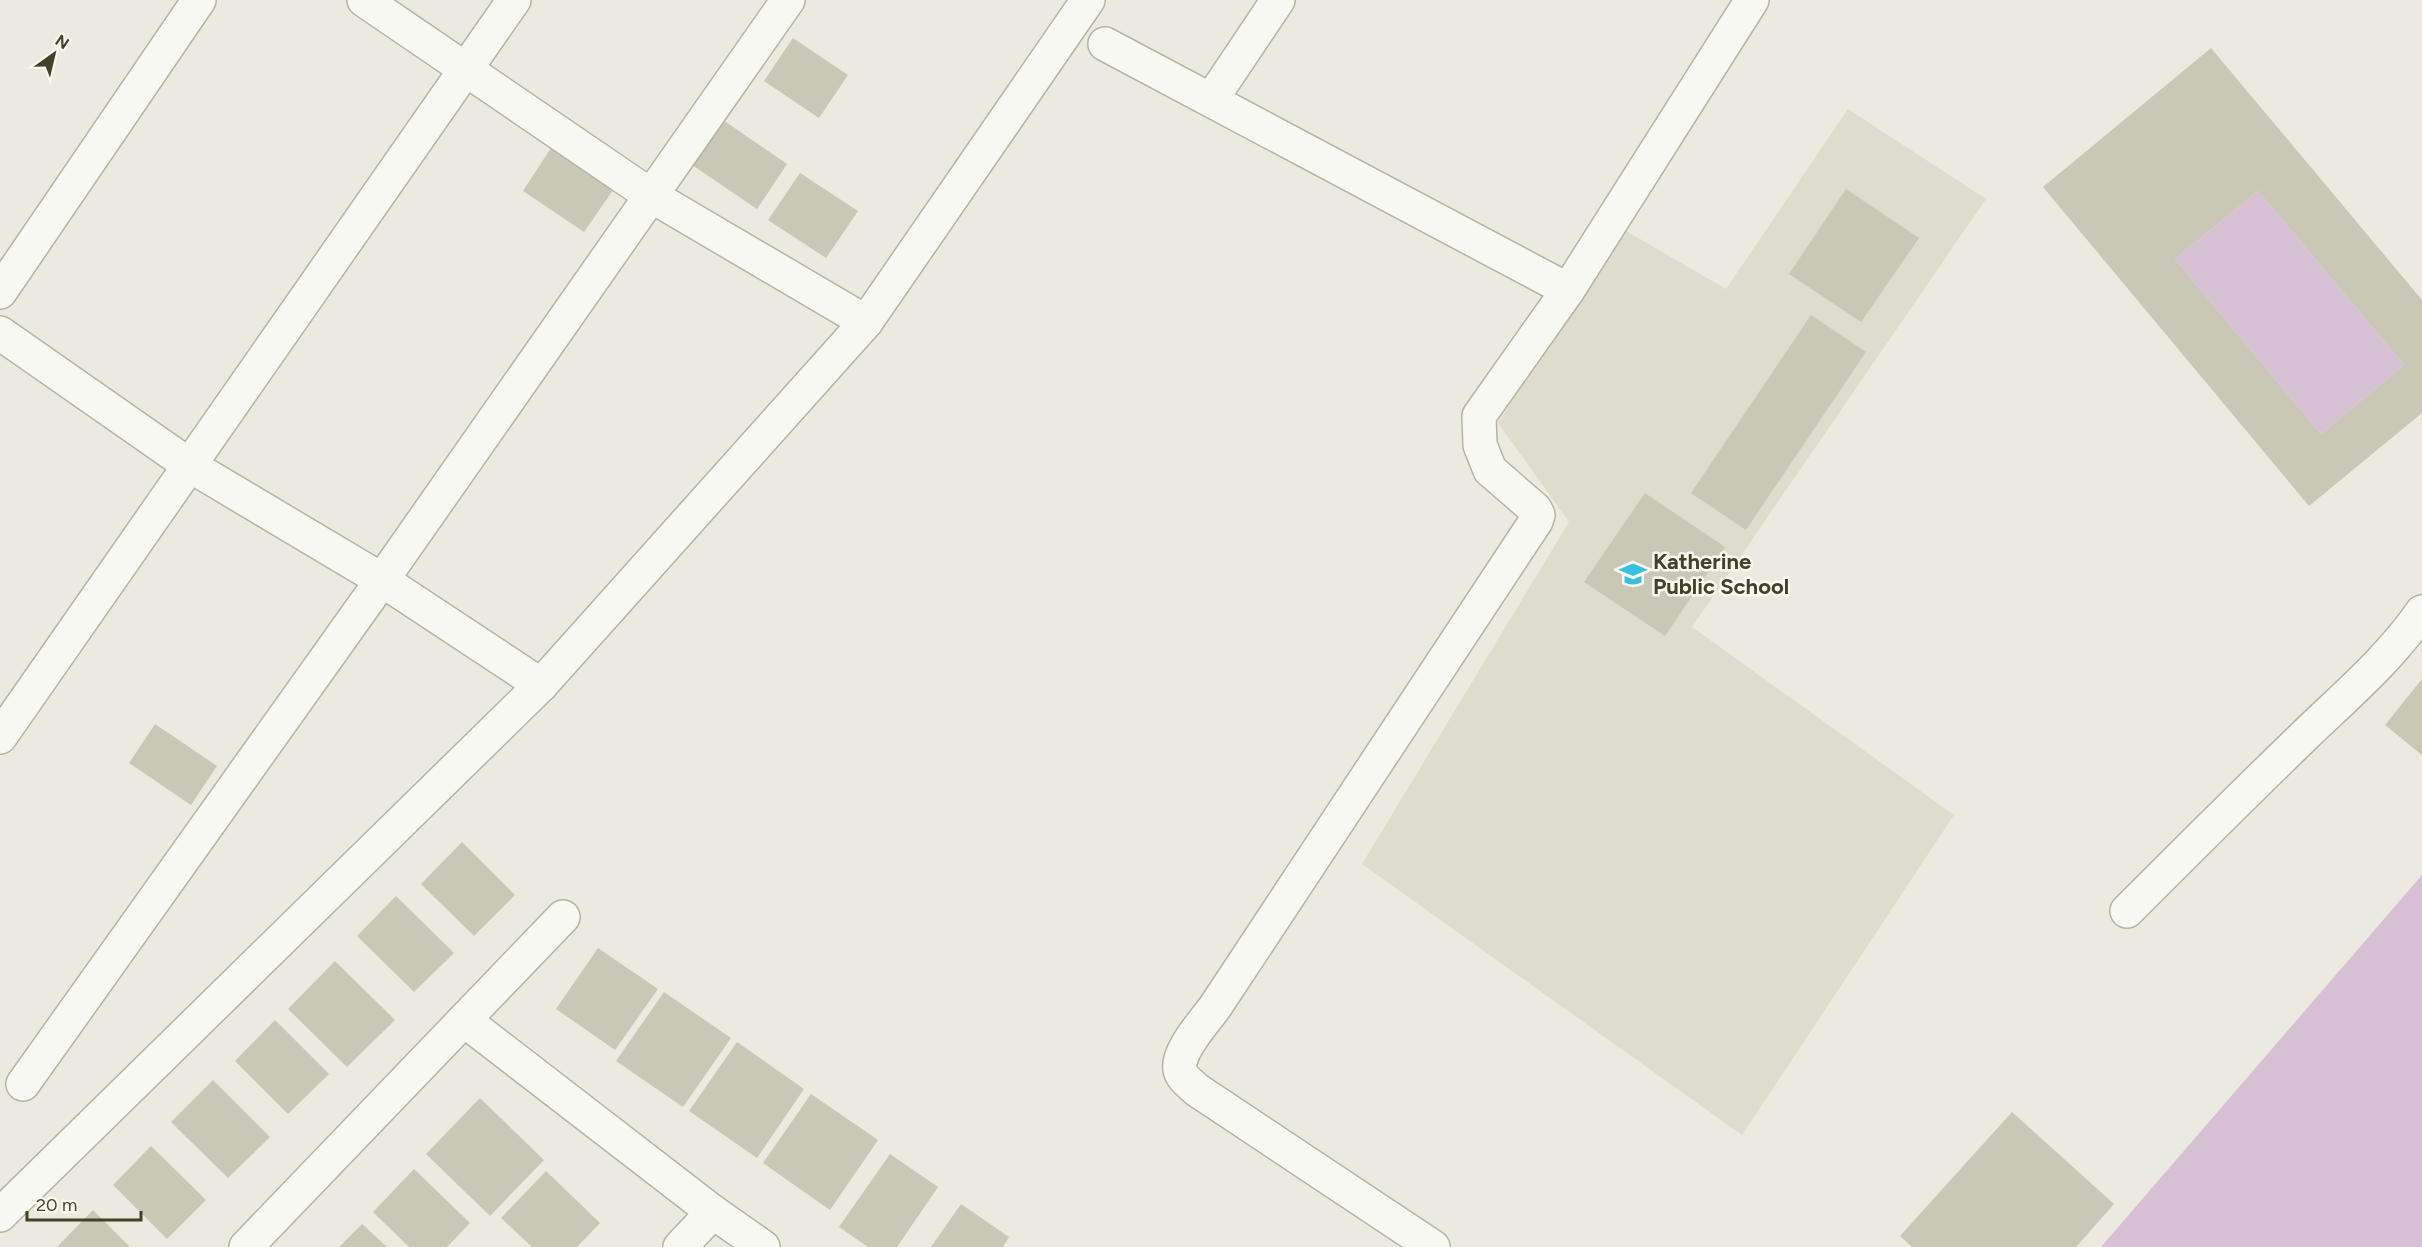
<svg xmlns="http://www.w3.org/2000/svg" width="2422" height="1247" font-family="Figtree,sans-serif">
<rect width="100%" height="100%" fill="#eaeae0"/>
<!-- built -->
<polygon fill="#dddccd" points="1848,109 1986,199 1692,627 1954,815 1742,1135 1362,864 1569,522 1498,423 1623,229 1726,289"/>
<!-- green -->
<g fill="#d5c0d4">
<polygon points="2258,191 2404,365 2321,434 2175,259"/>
<polygon points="2422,875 2422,1247 2101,1247"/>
</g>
<!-- building -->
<g fill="#c9c7b6" fill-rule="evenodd">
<polygon points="793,38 848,75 819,118 764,81"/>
<path d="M2211 48 2422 300V413L2309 506 2043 187ZM2258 191 2404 365 2321 434 2175 259Z"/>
<polygon points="723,120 787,164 757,209 692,165"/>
<polygon points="551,148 613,190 584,232 523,191"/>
<polygon points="800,173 858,211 826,258 768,220"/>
<polygon points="1846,189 1919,238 1861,322 1789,274"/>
<polygon points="1811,315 1866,352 1746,530 1691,493"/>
<polygon points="1645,493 1725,547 1665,636 1584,582"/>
<polygon points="2422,679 2422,755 2385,725"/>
<polygon points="155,724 217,766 191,805 129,763"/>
<polygon points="462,842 515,895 474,936 421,884"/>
<polygon points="396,896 454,953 414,992 357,936"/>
<polygon points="598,948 658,989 615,1050 556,1009"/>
<polygon points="335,961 395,1020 347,1067 288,1009"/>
<polygon points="664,992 731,1038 683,1107 616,1061"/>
<polygon points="275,1020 329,1074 288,1114 235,1061"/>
<polygon points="737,1042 804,1089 757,1158 689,1111"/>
<polygon points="213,1080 270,1137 228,1178 171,1122"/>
<polygon points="811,1094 878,1140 830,1210 763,1163"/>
<polygon points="480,1098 544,1160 490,1216 426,1154"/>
<polygon points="2012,1112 2114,1204 2076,1247 1912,1247 1900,1236"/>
<polygon points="151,1146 206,1200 167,1239 113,1185"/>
<polygon points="890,1154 938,1187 897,1247 868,1247 839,1227"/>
<polygon points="414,1169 470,1223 447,1247 409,1247 373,1212"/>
<polygon points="546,1171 600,1223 577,1247 532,1247 501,1218"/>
<polygon points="961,1204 1009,1237 1003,1247 931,1247"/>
<polygon points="93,1210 130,1247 57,1247"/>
<polygon points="362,1224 387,1247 339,1247"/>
</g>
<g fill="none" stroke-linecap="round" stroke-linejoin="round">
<defs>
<g id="minor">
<polyline points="364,0 650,195 866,322"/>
<polyline points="1105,44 1568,290"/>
<polyline points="1211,100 1278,0"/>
<polyline points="0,292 199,0"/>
<polyline points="0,333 189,465 382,580 541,685"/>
<polyline points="0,737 514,0"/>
<path d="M2127 911C2184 854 2241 797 2299 741 2342 699 2387 662 2422 612"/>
<polyline points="464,1020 713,1212 763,1247"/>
<polyline points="23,1084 382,580 788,0"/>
<polyline points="0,1215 541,685 866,322 1088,0"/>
<polyline points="246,1247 563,917"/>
<polyline points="680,1247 713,1212"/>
<path d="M1433 1247 1197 1090C1192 1085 1184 1080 1181 1073 1173 1055 1205 1021 1215 1007L1536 521 1538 515 1535 509 1490 470 1480 445 1479 416 1568 290 1752 0"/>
</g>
</defs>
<!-- minor casing -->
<use href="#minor" stroke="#b5b4a4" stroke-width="36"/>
<!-- minor -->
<use href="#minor" stroke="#f8f8f3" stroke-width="33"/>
</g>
<!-- icons -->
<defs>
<symbol id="school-bare" viewBox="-9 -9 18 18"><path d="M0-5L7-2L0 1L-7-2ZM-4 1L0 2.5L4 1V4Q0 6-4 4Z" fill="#37c1dd" stroke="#f8f7f0" stroke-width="2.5" paint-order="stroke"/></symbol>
</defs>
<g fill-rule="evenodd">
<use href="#school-bare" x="1614" y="555" width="38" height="38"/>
</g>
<g text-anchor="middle" stroke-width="5" stroke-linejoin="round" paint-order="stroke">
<!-- poi labels -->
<g font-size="22" font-weight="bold" fill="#444226" stroke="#f8f7f0" text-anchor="start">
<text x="1653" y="569">Katherine<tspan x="1653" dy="25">Public School</tspan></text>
</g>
</g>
<!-- north arrow -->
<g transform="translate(54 54) rotate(34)" stroke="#f8f7f0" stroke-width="4.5" paint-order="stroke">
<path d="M0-4.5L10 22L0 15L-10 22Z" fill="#444226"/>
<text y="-9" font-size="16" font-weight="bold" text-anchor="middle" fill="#444226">N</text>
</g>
<!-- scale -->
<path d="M27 1211v9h114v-9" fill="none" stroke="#444226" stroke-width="3"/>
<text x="36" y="1211" font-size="18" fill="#444226" stroke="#f8f7f0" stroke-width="4.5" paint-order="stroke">20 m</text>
</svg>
